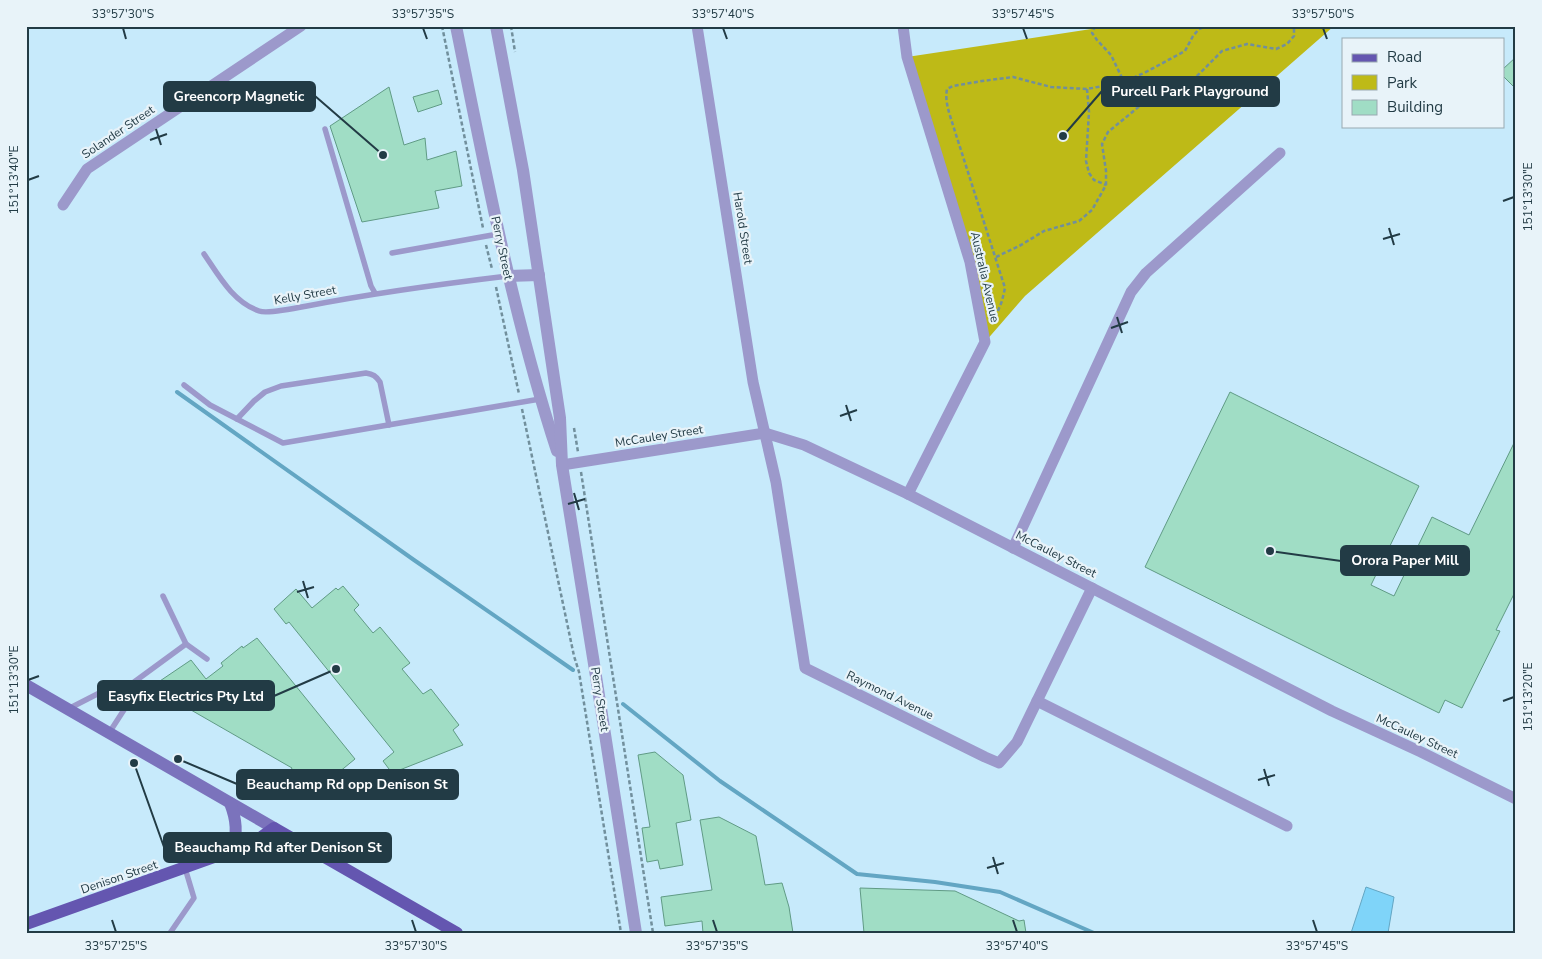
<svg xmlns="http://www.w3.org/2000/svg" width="1542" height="959" font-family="'Nunito Sans',sans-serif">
<rect width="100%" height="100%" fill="#c7eafb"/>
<!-- green -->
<polygon fill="#beba17" points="1111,26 1334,26 1025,296 985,342 970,262 907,57"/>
<!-- water -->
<polygon fill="#7fd4f9" stroke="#63a6c3" points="1366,887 1394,897 1388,933 1351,933"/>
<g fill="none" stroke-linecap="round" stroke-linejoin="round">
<!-- stream -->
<g stroke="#63a6c3" stroke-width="4">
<polyline points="177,392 414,560 573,670"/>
<polyline points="623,704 720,781 857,874 935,882 1000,892 1094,933"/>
</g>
</g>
<!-- building -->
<g fill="#a0ddc5" stroke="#609b85">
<polygon points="1516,57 1516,89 1503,76 1503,69"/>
<polygon points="389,87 404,145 425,138 427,160 456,151 462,186 435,191 439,208 362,222 330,126"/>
<polygon points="438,90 442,104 418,112 413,97"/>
<polygon points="1230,392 1419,486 1371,585 1394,596 1432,517 1469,535 1516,439 1516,590 1496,630 1500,631 1462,708 1445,700 1439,713 1145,567"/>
<polygon points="343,586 359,605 354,610 373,633 380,627 410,663 402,669 423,694 431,689 459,725 453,730 463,745 392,773 383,761 394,752 289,622 286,624 274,609 296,589 312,608 336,588 338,590"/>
<polygon points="257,638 355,759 322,786 309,779 305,784 289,774 292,768 151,687 191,660 206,679 223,666 221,663 242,646 243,648"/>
<polygon points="655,752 683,775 691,820 676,823 683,865 660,869 658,860 647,862 642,828 650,827 638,755"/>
<polygon points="719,817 756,836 765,885 782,883 789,907 793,933 703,933 702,921 665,926 661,897 712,890 700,820"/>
<polygon points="860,888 955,891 1019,921 1024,920 1026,933 864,933"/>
</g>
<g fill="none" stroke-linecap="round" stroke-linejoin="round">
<!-- path -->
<g stroke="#718f9c" stroke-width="2.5" stroke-dasharray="4 2.5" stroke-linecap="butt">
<polyline points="442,26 483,228"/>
<polyline points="511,26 515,52"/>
<polyline points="1095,26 1092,33 1097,40 1111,55 1124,82"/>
<polyline points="1087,89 1089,112 1086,161 1089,173 1094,180 1106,185"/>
<polyline points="486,245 492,269"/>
<polyline points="996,257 1021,245 1044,231 1079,221 1092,210 1106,185 1106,171 1102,144 1108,132 1147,100 1169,96 1183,90 1222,51 1247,44 1276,49 1287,44 1294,36 1294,26"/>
<polyline points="496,287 519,394"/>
<path d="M993 323 1002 301 1005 288 951 119C948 109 945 100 947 89L953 86 982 81 1013 77 1051 87 1087 89 1124 82 1146 72 1185 51 1193 36 1199 29 1207 26"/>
<polyline points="522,409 574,656 579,672 621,933"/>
<polyline points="574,428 578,452"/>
<polyline points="581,472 653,933"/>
</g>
<!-- service -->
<g stroke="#9c99cb" stroke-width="5.5">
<polyline points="325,129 371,286 375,293"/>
<polyline points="392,253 498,234"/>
<path d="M204 254C219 276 233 302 259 311 267 314 297 308 307 306 374 293 441 284 508 276"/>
<polyline points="184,385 210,405 283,443 540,399"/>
<path d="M237 419 254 401 265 392 281 386 366 373C373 374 376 376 380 382L389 425"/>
<polyline points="163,596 186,644"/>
<polyline points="130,685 144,698"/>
<polyline points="68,709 111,687 130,685 186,644 207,659"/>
<polyline points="109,733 131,699 130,685"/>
<polyline points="170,933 194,898 185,868"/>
</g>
<!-- minor -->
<g stroke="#9c99cb" stroke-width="11">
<polyline points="697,26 753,382 776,482 805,668 985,757 999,763 1017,742 1092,588"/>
<polyline points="903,26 907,57 970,262 985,342 908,494"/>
<polyline points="63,205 87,169 301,26"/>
<polyline points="562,465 765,433 804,445 908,494 1332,711 1421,752 1516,799"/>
<polyline points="1013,548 1131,292 1146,273 1280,153"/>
<polyline points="1037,701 1287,826"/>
</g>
<!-- tertiary -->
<g stroke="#9c99cb" stroke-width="12">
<path d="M456 26C485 169 512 313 557 451"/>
<polyline points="496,26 523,170 560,418 562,465 595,670 636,933"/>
<polyline points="508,276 539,275"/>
</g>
<!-- secondary -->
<g stroke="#7b73bc" stroke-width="12">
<polyline points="26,685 274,828"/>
<path d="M230 803C237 821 237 832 233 851"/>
</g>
<!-- primary -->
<polyline stroke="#6456b0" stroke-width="12" points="26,924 253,843 274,828 457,933"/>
</g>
<!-- ticks -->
<path fill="none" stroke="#223b45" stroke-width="2" d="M123 28 126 39M423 28 427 39M723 28 727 39M1023 28 1027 39M1323 28 1327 39M156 129 161 145M150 140 167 134M28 180 39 176M1503 201 1514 197M1389 228 1394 245M1383 239 1400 234M1117 317 1122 333M1111 328 1128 322M846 405 851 421M840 416 857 410M574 493 579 510M568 504 585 499M303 581 308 598M297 592 314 587M28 680 39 676M1503 701 1514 697M1264 769 1269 786M1258 780 1275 775M993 857 998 874M987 868 1004 863M112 920 116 932M412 920 416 932M713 920 717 932M1013 920 1017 932M1313 920 1317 932"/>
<g text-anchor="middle" stroke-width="4.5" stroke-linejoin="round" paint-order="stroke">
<!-- street labels -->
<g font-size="12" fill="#223b45" stroke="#e8f3f9">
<text transform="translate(118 132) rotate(-34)" y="4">Solander Street</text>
<text transform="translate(743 228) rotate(81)" y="4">Harold Street</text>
<text transform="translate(502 248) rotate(78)" y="4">Perry Street</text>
<text transform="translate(985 277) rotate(77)" y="4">Australia Avenue</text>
<text transform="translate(305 295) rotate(-10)" y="4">Kelly Street</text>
<text transform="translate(659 436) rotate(-9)" y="4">McCauley Street</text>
<text transform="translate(1056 554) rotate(27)" y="4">McCauley Street</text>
<text transform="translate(890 695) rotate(26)" y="4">Raymond Avenue</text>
<text transform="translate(600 699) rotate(81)" y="4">Perry Street</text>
<text transform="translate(1417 736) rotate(25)" y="4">McCauley Street</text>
<text transform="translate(119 877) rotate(-19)" y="4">Denison Street</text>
</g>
</g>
<!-- callouts -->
<path fill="none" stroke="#223b45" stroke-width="2" d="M1063 136L1102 91M383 155L315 96M1270 551L1341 561M336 669L274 696M178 759L237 784M134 763L164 847"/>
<g fill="#223b45" stroke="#e8f3f9" stroke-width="2">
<circle cx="1063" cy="136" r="5"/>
<circle cx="383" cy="155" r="5"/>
<circle cx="1270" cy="551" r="5"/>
<circle cx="336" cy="669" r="5"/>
<circle cx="178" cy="759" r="5"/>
<circle cx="134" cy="763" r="5"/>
</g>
<g fill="#223b45" stroke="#223b45" stroke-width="2">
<rect x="1102" y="77" width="177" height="29" rx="5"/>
<rect x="164" y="82" width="151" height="29" rx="5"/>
<rect x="1341" y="546" width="128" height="29" rx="5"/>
<rect x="98" y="681" width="176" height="29" rx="5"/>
<rect x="237" y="770" width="221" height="29" rx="5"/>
<rect x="164" y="833" width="227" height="29" rx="5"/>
</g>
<g font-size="14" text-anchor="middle" font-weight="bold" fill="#fff">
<text x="1190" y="96">Purcell Park Playground</text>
<text x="239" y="101">Greencorp Magnetic</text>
<text x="1405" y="565">Orora Paper Mill</text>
<text x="186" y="701">Easyfix Electrics Pty Ltd</text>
<text x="347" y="789">Beauchamp Rd opp Denison St</text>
<text x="278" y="852">Beauchamp Rd after Denison St</text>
</g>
<!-- border -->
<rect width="1542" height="959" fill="none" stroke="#e8f3f9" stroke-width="55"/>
<!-- legend -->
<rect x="1342" y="38" width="162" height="90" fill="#e8f3f9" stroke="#99a9b1"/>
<rect x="1352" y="54" width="25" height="8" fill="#6456b0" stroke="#99a9b1"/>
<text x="1387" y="62" font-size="15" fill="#223b45">Road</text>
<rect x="1352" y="75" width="25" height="15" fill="#beba17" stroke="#99a9b1"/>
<text x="1387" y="88" font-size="15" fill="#223b45">Park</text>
<rect x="1352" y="100" width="25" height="15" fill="#a0ddc5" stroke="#99a9b1"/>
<text x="1387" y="112" font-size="15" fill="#223b45">Building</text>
<rect x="28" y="28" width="1486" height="904" fill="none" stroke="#223b45" stroke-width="2"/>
<g font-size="12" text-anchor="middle" fill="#223b45">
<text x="123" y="18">33°57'30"S</text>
<text x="423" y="18">33°57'35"S</text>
<text x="723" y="18">33°57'40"S</text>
<text x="1023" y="18">33°57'45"S</text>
<text x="1323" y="18">33°57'50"S</text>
<text transform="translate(14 180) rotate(-90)" y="4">151°13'40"E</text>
<text transform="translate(1528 197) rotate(-90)" y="4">151°13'30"E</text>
<text transform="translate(14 680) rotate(-90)" y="4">151°13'30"E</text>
<text transform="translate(1528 697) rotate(-90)" y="4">151°13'20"E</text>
<text x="116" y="950">33°57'25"S</text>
<text x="416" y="950">33°57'30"S</text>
<text x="717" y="950">33°57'35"S</text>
<text x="1017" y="950">33°57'40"S</text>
<text x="1317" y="950">33°57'45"S</text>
</g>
</svg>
